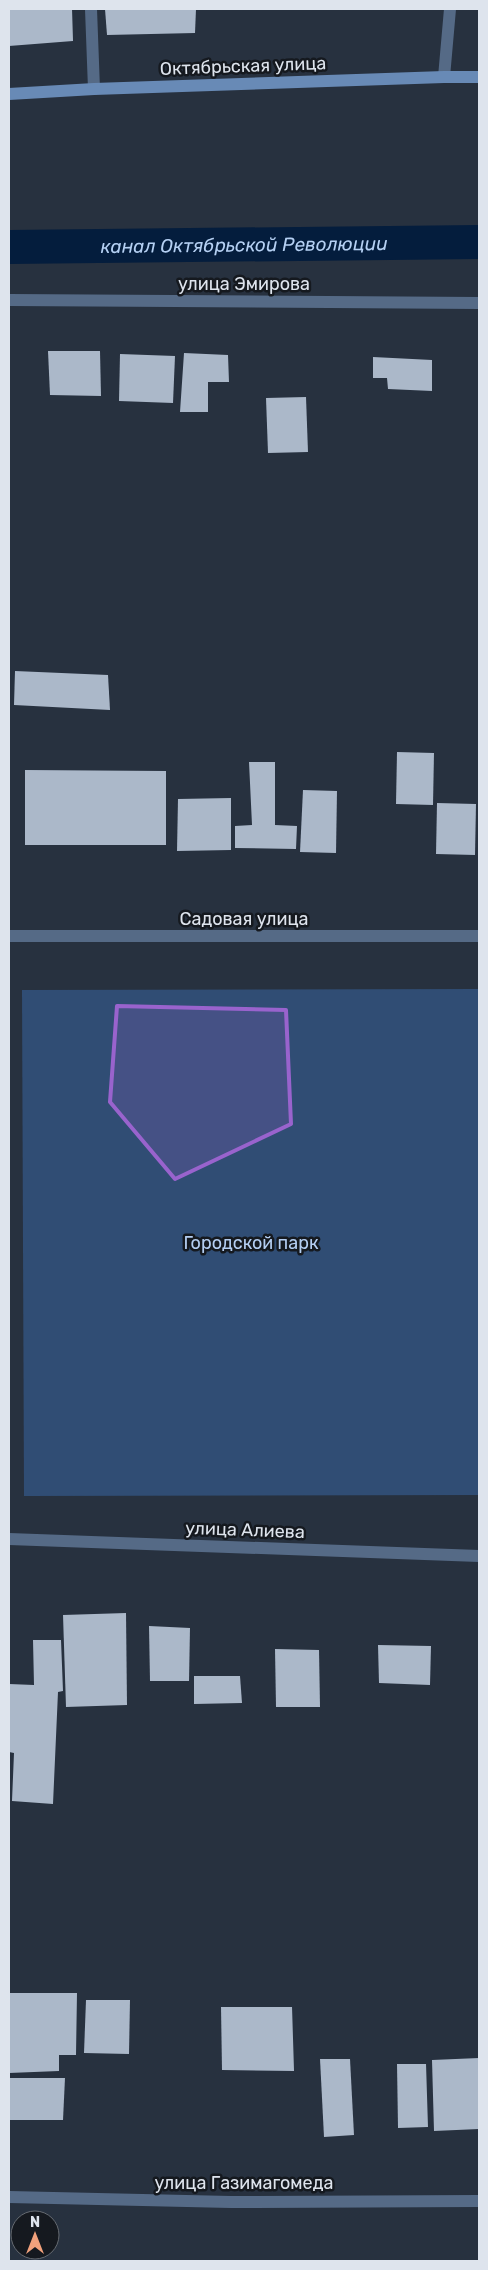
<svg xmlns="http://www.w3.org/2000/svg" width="488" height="2270" font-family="Rubik,sans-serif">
<rect width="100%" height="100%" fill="#27313f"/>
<!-- green -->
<polygon fill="#304d74" points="479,989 479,1495 24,1496 22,990"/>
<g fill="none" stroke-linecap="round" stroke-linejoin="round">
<!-- canal -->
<path stroke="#041d3d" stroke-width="34" id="s1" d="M9 247 479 242"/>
</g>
<!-- building -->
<g fill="#abb8c9">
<polygon points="9,9 72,9 73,41 9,46"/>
<polygon points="105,9 196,9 195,33 107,35"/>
<polygon points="48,351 100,351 101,396 50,395"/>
<polygon points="184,353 228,355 229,382 208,382 208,412 180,412"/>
<polygon points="120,354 175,356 173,403 119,401"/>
<polygon points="373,357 432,360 432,391 388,389 387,378 373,378"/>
<polygon points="306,397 308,452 268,453 266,398"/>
<polygon points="15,671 108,675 110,710 14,705"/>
<polygon points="397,752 434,753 433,805 396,804"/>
<polygon points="249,762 275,762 275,825 297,826 296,849 235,848 235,826 252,825"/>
<polygon points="25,770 166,771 166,845 25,845"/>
<polygon points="303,790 337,791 336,853 300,852"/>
<polygon points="231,798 231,850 177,851 178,799"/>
<polygon points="437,803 476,804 475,855 436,854"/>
<polygon points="126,1613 127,1705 66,1707 63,1615"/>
<polygon points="149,1626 190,1628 189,1681 150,1681"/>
<polygon points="33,1640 61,1640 63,1691 58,1692 53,1804 12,1801 14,1753 9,1752 9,1684 34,1685"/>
<polygon points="378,1645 431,1646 430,1685 379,1683"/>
<polygon points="275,1649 319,1650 320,1707 276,1707"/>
<polygon points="194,1676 240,1676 242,1703 194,1704"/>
<polygon points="10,1993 77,1993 76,2055 59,2055 59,2071 9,2073"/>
<polygon points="86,2000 130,2000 129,2054 84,2053"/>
<polygon points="221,2007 292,2007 294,2071 222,2070"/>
<polygon points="479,2058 479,2129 434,2131 432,2060"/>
<polygon points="320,2059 350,2059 354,2135 324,2137"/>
<polygon points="397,2064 426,2064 428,2127 398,2128"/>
<polygon points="10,2078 65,2078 63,2120 9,2120"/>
</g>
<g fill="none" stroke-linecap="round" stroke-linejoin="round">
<!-- street -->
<g stroke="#556a86" stroke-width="12">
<polyline points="91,9 94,89"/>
<polyline points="444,77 450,9"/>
<polyline points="9,300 479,303"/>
<polyline points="9,936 479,936"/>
<polyline points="9,1539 479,1556"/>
<polyline points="9,2197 231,2202 479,2201"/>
</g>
<!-- secondary -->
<polyline stroke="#688ab6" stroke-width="12" points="9,94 94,89 444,77 479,77"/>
</g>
<!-- marked area -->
<path fill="#9963cd" fill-opacity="0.2" stroke="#9963cd" stroke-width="4" stroke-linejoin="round" d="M117 1006 286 1010 291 1124 175 1179 110 1102Z"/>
<g text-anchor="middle" stroke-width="5" stroke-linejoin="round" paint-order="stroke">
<!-- street labels -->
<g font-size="18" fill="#dee4ed" stroke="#15191f">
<text transform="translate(243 66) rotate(-2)" y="6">Октябрьская улица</text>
<text x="244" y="290">улица Эмирова</text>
<text x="244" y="925">Садовая улица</text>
<text transform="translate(245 1530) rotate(2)" y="6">улица Алиева</text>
<text x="244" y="2189">улица Газимагомеда</text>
</g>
<!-- park labels -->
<g font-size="18" fill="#b4cef2" stroke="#15191f">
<text x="251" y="1249">Городской парк</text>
</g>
<!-- water labels -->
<g font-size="19" font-style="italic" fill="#b5d0f3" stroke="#15191f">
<text dy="7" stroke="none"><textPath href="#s1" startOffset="235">канал Октябрьской Революции</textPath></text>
</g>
</g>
<!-- border -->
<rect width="488" height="2270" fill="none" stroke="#dee4ed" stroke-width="20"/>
<!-- north arrow -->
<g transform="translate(35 2235)"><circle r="24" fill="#15191f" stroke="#656a71"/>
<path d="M0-4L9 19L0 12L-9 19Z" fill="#f1a17c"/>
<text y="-8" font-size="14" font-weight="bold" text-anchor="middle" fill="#dee4ed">N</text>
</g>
</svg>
